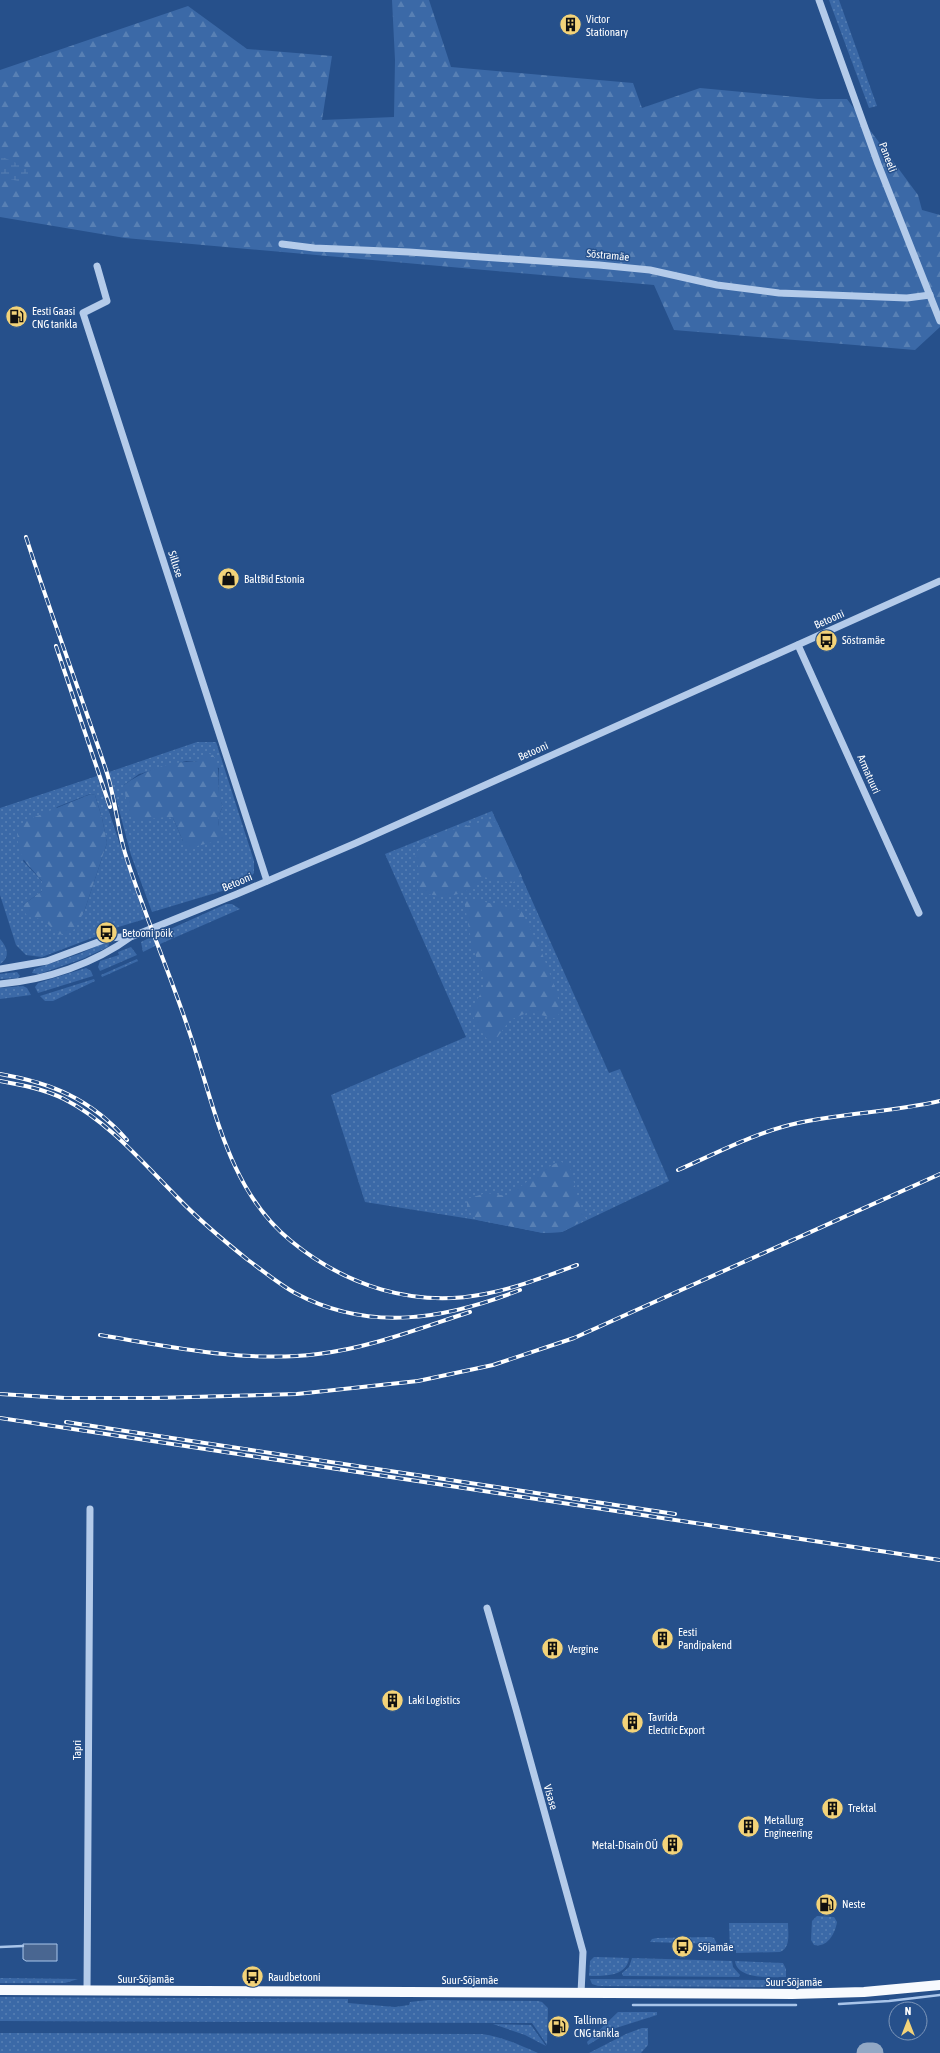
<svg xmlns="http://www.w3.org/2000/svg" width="940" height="2053" font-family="'Asap Condensed',sans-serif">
<defs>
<pattern id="grass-dots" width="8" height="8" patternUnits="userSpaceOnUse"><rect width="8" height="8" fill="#3b69a7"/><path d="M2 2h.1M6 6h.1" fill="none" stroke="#5880b4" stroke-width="1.8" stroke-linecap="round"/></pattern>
<pattern id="forest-firs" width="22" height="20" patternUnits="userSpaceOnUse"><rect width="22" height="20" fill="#3b69a7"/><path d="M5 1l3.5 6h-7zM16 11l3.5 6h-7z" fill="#5880b4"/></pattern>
<pattern id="wetland-marsh" width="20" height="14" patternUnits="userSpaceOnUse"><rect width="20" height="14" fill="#3b69a7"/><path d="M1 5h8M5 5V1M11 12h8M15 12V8" fill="none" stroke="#5880b4"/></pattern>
</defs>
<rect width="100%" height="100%" fill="#26508b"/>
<!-- grass -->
<g fill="url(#grass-dots)" fill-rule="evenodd">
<polygon points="829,0 839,0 877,106 869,108"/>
<path d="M197 742H216L254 861V873L245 883 229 889 152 912 131 855 109 772ZM186 761 198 762 219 768 218 796 223 806 218 817 219 830 183 841 173 818 166 816 124 785 139 774Z"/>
<path d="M97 776 145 919 102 932 100 935 42 957 26 955 16 945 0 895V808ZM90 794 95 795 102 818 107 843 84 912 78 920C49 922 46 924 23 905L42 891V881L23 861 57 807Z"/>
<polygon points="492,811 609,1073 620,1069 669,1181 562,1232 543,1233 477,1220 365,1202 331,1095 466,1037 385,854"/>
<polygon points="226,904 232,904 240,909 160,944 157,935"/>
<polygon points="153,936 157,945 143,952 141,942"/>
<path d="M0 939C7 947 11 957 0 964Z"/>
<polygon points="106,942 109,944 108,947 82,959 39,974 32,973 34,969 79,954"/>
<polygon points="131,947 137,955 100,971 98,967 100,961 119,955 118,952"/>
<polygon points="137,959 138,961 102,977 101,975"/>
<polygon points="86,968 91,971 93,976 38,993 35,987 38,983"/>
<polygon points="17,972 20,976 18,978 0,979 0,974"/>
<polygon points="94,979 95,981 53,1001 45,1001 40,996"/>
<polygon points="23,986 27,988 31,995 0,999 0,988"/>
<path d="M817 1916 834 1917 837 1922C835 1934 827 1948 814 1945L811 1940 812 1921Z"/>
<path d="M729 1923H788C788 1933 791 1948 780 1952L736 1953V1950L730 1949Z"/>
<polygon points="711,1937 714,1938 717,1944 650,1942 652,1939 657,1938"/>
<path d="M594 1957H596L629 1958C627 1977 603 1976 589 1976L590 1961Z"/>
<polygon points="632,1958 732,1961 733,1967 740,1975 739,1977 623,1976 622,1973 629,1967"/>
<path d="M735 1961 783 1963 786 1969V1977C772 1977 737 1980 735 1961Z"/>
<polygon points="0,1978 78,1979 65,1983 0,1983"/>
<polygon points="590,1979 784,1980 777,1985 762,1987 598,1986 592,1984"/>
<polygon points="0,1997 348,1999 348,2003 395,2007 409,2005 410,2002 428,2000 538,2001 542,2002 548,2008 547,2045 532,2023 0,2021"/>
<polygon points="618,2012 657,2012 657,2015 616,2028 588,2045 587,2042"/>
<polygon points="493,2024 531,2025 546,2046 525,2035"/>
<polygon points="642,2028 648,2028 648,2045 641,2053 589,2053 626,2034"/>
<path d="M0 2033 482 2034C503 2037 519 2045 538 2053H0Z"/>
</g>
<!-- forest -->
<g fill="url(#forest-firs)">
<polygon points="392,0 429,0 451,67 633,83 642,108 700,88 818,99 847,99 918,195 922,210 940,215 940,327 915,350 674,330 654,285 125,238 0,217 0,70 188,6 247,49 332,56 322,120 394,117 395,60"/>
<path d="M206 753 213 755C224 773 213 786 223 806 216 820 217 826 225 839L189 848 183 841 173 818C160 815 148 821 135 820L128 813 124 785C144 770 173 760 198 762Z"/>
<path d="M91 794 95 795 102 818 107 843 84 912 72 932 57 935C49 923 43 918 28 917L24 911 23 905 42 891V881C25 860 19 861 17 832L27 820Z"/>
<path d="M489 820 497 822 522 877 512 883 484 877C478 882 471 889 464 892 451 898 430 896 418 891L419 870 415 856 421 845 437 834Z"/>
<path d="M471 899 521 910 540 948 553 982 561 1008 557 1019 529 1012 510 1020 496 1039H487L477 1026 470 1009C494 979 482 978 473 947 469 932 467 916 464 901Z"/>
<polygon points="560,1161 570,1167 581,1210 586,1219 562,1232 543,1233 477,1220 467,1209 467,1199 486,1193 508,1196 541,1171"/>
</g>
<!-- wetland -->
<polygon fill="url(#wetland-marsh)" points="0,156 28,168 28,177 25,183 6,178 0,184"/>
<!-- water -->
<polygon fill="#496691" stroke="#a9c5ea" points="23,1944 57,1944 57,1961 26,1961 23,1959"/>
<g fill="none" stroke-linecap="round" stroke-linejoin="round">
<!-- stream -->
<g stroke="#a9c5ea" stroke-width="2.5">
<polyline points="0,1947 23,1946"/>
<polyline points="839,2004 889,2001 940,1995"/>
<polyline points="633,2005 796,2005"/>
</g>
<!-- taxiway -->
<polyline stroke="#92a8c5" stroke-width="21" points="867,2053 873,2053"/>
<!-- minor -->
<g stroke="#b4cbea" stroke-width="7">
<polyline points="819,0 878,164 940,321"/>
<polyline points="282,244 314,248 409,252 599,265 650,270 717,285 779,293 907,298 930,295"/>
<polyline points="97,266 107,301 83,313 267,881"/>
<polyline points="798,645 919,913"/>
<polyline points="0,969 47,961 109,938 133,936 237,894 356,843 940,581"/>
<path d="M0 984C46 980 94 964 132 936"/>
<polyline points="487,1608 516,1709 583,1952 581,1993"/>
<polyline points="87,1991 90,1509"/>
</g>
<!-- major -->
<polyline stroke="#f7fafe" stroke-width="10" points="0,1990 792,1994 864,1992 940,1985"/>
<defs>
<g id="rail">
<path d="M26 537C51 615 80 692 106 770 115 797 117 826 125 853 144 914 170 973 190 1034 215 1107 228 1190 291 1241 346 1286 414 1308 485 1294 516 1288 547 1276 577 1265"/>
<polyline points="56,646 110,807"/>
<path d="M0 1074C52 1083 91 1099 127 1140"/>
<path d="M0 1081C22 1085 44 1089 64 1099 109 1122 143 1163 178 1198 200 1221 223 1240 248 1260 263 1271 279 1284 295 1293 370 1333 445 1319 520 1290"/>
<path d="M678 1170C717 1153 756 1132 798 1123 845 1113 893 1112 940 1101"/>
<path d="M100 1335C172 1347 245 1363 318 1354 370 1348 420 1328 470 1312"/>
<polyline points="0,1394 65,1398 155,1398 297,1394 418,1381 493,1365 574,1338 940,1174"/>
<polyline points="0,1418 940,1560"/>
<polyline points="66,1422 675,1514"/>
</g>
</defs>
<!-- rail casing -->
<use href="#rail" stroke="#fff" stroke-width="4"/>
<!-- rail -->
<use href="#rail" stroke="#26508b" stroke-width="2.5" stroke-dasharray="8" stroke-linecap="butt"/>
</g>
<!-- icons -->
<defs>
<symbol id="building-disc" viewBox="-11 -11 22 22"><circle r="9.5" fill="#f3d379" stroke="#26508b"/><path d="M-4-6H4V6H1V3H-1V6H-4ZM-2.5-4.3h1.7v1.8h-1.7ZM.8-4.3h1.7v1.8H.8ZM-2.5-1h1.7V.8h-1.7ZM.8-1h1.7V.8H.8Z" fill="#111"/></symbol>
<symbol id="fuel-disc" viewBox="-11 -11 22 22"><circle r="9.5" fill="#f3d379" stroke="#26508b"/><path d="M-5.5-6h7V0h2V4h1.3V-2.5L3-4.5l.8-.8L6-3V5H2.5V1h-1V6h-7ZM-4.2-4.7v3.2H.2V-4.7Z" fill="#111"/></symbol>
<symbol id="shop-disc" viewBox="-11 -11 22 22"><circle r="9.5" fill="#f3d379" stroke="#26508b"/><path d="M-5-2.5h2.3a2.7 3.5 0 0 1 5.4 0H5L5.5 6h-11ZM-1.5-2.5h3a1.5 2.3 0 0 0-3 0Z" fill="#111"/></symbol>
<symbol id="bus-disc" viewBox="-11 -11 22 22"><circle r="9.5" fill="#f3d379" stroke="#26508b"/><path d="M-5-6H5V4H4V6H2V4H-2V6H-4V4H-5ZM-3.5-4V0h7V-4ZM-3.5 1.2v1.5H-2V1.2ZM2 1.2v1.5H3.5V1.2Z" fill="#111"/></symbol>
</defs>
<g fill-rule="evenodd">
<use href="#building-disc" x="558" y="12" width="25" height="25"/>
<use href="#fuel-disc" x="4" y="304" width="25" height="25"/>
<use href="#shop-disc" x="216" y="566" width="25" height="25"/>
<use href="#bus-disc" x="814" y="628" width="25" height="25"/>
<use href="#bus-disc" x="94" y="920" width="25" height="25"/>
<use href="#building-disc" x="650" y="1626" width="25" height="25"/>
<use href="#building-disc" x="540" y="1636" width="25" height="25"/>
<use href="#building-disc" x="380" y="1688" width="25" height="25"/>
<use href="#building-disc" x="620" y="1710" width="25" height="25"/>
<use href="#building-disc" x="820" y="1796" width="25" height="25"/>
<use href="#building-disc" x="736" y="1814" width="25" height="25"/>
<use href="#building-disc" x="660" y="1832" width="25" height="25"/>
<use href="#fuel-disc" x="814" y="1892" width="25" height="25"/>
<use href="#bus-disc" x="670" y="1934" width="25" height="25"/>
<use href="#bus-disc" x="240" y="1964" width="25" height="25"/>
<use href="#fuel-disc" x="546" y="2014" width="25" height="25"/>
</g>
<g text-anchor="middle" stroke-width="3" stroke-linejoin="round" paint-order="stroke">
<!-- poi labels -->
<g font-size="11" fill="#fff" stroke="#26508b" text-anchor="start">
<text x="586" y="23">Victor<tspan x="586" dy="13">Stationary</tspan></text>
<text x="32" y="315">Eesti Gaasi<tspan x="32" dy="13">CNG tankla</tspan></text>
<text x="244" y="583">BaltBid Estonia</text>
<text x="842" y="644">Sõstramäe</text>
<text x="122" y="937">Betooni põik</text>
<text x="678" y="1636">Eesti<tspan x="678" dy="13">Pandipakend</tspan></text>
<text x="568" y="1653">Vergine</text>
<text x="408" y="1704">Laki Logistics</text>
<text x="648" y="1721">Tavrida<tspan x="648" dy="13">Electric Export</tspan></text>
<text x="848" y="1812">Trektal</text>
<text x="764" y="1824">Metallurg<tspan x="764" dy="13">Engineering</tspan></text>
<text x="658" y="1849" text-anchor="end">Metal-Disain OÜ</text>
<text x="842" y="1908">Neste</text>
<text x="698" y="1951">Sõjamäe</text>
<text x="268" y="1981">Raudbetooni</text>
<text x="574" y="2024">Tallinna<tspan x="574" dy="13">CNG tankla</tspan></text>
</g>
<!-- street labels -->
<g font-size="11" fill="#fff" stroke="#26508b">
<text transform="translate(888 157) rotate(69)" y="4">Paneeli</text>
<text transform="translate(608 255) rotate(5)" y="4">Sõstramäe</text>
<text transform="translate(176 564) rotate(72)" y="4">Silluse</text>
<text transform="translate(829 619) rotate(-24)" y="4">Betooni</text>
<text transform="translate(533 751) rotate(-24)" y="4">Betooni</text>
<text transform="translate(869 774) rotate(66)" y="4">Armatuuri</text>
<text transform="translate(237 882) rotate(-23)" y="4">Betooni</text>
<text transform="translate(77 1750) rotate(-90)" y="4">Tapri</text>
<text transform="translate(551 1797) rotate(74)" y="4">Visase</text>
<text x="146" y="1983">Suur-Sõjamäe</text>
<text x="470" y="1984">Suur-Sõjamäe</text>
<text x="794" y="1986">Suur-Sõjamäe</text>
</g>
</g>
<!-- north arrow -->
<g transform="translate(908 2021)"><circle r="19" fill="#26508b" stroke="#7d96b9"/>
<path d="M0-3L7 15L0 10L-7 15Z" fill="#f3d379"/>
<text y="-6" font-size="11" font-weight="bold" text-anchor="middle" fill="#ffffff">N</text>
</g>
</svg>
